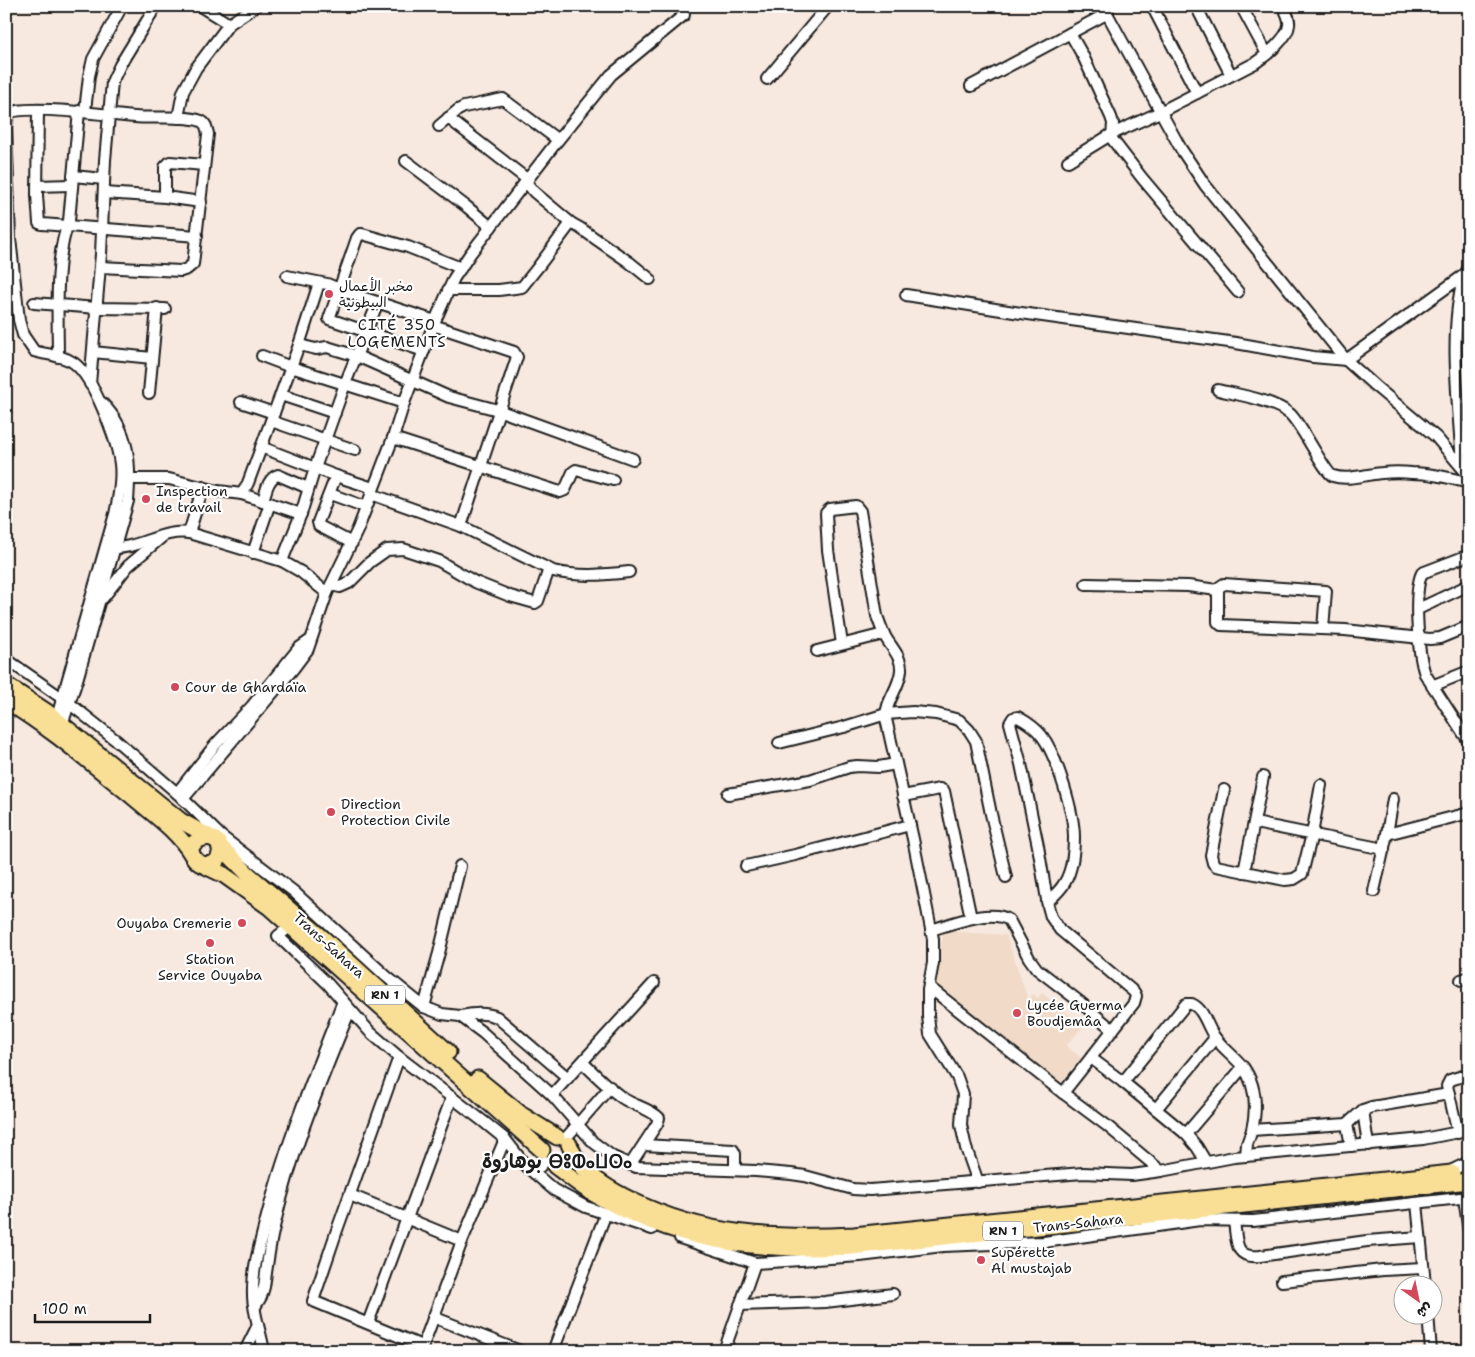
<svg xmlns="http://www.w3.org/2000/svg" width="1475" height="1357" font-family="'Shantell Sans','Playpen Sans Arabic','Noto Sans Tifinagh',sans-serif">
<rect width="100%" height="100%" fill="#f7e9df"/>
<filter id="ink" filterUnits="userSpaceOnUse"><feTurbulence type="fractalNoise" baseFrequency=".02" numOctaves="2"/><feDisplacementMap in="SourceGraphic" scale="10" xChannelSelector="R" yChannelSelector="G"/><feConvolveMatrix kernelMatrix="1 2 1 2 8 2 1 2 1" color-interpolation-filters="sRGB"/></filter>
<g filter="url(#ink)">
<!-- built -->
<polygon fill="#f1dac8" points="944,931 1006,935 1028,999 1033,994 1038,998 1042,993 1083,1026 1066,1046 1081,1058 1060,1084 930,984"/>
<g fill="none" stroke-linecap="round" stroke-linejoin="round">
<defs>
<g id="minor">
<polyline points="200,6 229,24"/>
<polyline points="1103,6 1181,149 1205,185 1346,360 1375,386 1436,437 1469,476"/>
<polyline points="1152,6 1197,93"/>
<polyline points="1196,6 1231,75"/>
<polyline points="1241,6 1267,54"/>
<polyline points="1070,33 1083,56 1111,117 1113,123 1112,139 1142,178 1238,292"/>
<polyline points="767,79 828,6"/>
<polyline points="971,86 1108,13"/>
<polyline points="38,110 37,195 39,223 42,224 197,236"/>
<polyline points="85,111 89,76 93,59 122,6"/>
<polyline points="178,118 183,92 196,68 229,24 256,6"/>
<polyline points="448,118 528,180"/>
<polyline points="439,126 458,110 464,107 503,99 558,140"/>
<polyline points="406,161 467,207 491,227"/>
<path d="M1068 161 1112 134 1160 112 1255 63C1266 56 1288 38 1289 25 1290 18 1286 12 1283 6"/>
<polyline points="73,176 104,179"/>
<polyline points="526,182 534,192 571,223 580,228 629,262 650,279"/>
<polyline points="37,186 71,185"/>
<polyline points="104,193 165,197 201,202"/>
<polyline points="165,197 165,167 170,162 204,165"/>
<polyline points="287,276 327,284 349,293 435,321"/>
<polyline points="448,290 499,290 522,287 538,267 571,223"/>
<polyline points="906,295 1014,312 1236,343 1313,357 1346,360 1464,275 1469,269"/>
<polyline points="34,303 97,308 165,309"/>
<polyline points="433,325 514,352 517,357 461,526"/>
<polyline points="299,345 316,349 327,347 357,356 449,397 498,410 633,459"/>
<polyline points="424,351 329,319 357,238 360,234 362,234 408,247 461,268"/>
<polyline points="93,352 152,358"/>
<polyline points="262,356 291,367 404,403"/>
<path d="M58 357C58 316 54 258 69 221L79 111"/>
<polyline points="90,384 101,254 105,160 112,82 120,65 156,6"/>
<path d="M1218 390C1239 395 1273 400 1290 414 1302 425 1325 473 1333 476 1348 481 1367 474 1382 473 1392 472 1402 472 1412 473 1431 473 1451 478 1469 483"/>
<polyline points="149,393 157,308"/>
<polyline points="281,395 335,413"/>
<polyline points="241,402 274,413"/>
<polyline points="271,421 355,450"/>
<polyline points="393,438 560,492 565,490 573,472 576,470 613,480"/>
<polyline points="261,447 315,468 301,514 282,561"/>
<path d="M1462 466C1459 405 1448 334 1464 275"/>
<polyline points="336,476 373,488"/>
<polyline points="130,479 169,479 218,491 242,494 248,483 299,345 319,283"/>
<polyline points="242,494 301,514"/>
<polyline points="330,494 366,507"/>
<path d="M371 494 461 526 553 571C579 577 603 575 629 572"/>
<path d="M263 501C266 491 268 478 278 475L308 488"/>
<polyline points="189,533 203,487"/>
<polyline points="352,543 319,526 318,522 336,476 315,468 345,384 378,302"/>
<path d="M110 548C137 550 162 529 189 533L282 561 301 572 327 593"/>
<polyline points="253,553 270,503"/>
<path d="M1469 555 1422 573C1413 591 1418 655 1425 674L1469 742"/>
<polyline points="1086,584 1188,586 1217,590"/>
<polyline points="331,585 340,587 349,583 370,562 387,550 403,549 439,561 475,582 510,596 535,603 538,601 549,569"/>
<polyline points="103,598 128,566 162,537"/>
<polyline points="1418,609 1469,585"/>
<polyline points="1323,629 1326,591 1224,584 1218,588 1218,622 1221,625 1345,630 1430,639 1440,638 1469,626"/>
<path d="M842 644 828 550 826 513 830 509 856 506 860 511 877 616C880 624 882 631 886 638 892 648 902 658 901 670 900 688 885 701 886 719L913 839 933 939V963L928 990V1016L930 1034 957 1077 963 1094 961 1125 966 1148 978 1182"/>
<polyline points="817,651 884,634"/>
<polyline points="6,659 69,703 118,742 177,793 221,836 293,891 387,977 424,1007 442,1014 460,1016 483,1033 552,1095 593,1142 613,1157 636,1167 756,1171 791,1174 805,1176 853,1189 870,1190 1083,1173 1132,1175 1161,1171 1234,1157 1246,1156 1247,1144 1252,1130 1347,1124 1363,1110 1372,1107 1449,1094 1458,1133"/>
<polyline points="1432,686 1469,671"/>
<path d="M55 724 115 514C119 497 122 481 120 464 117 440 94 378 74 363 63 355 47 355 34 351L23 335 19 320 10 238 6 127 8 114C21 103 114 116 135 117 152 119 186 115 201 121 206 123 207 129 208 134L193 264 187 269 181 271 100 267"/>
<path d="M61 728 77 680 128 501C131 464 130 431 102 403"/>
<polyline points="779,743 844,727 886,714 913,712 936,714 959,720 969,730 976,741 991,814 1006,877"/>
<polyline points="1224,790 1211,855 1213,863 1216,866 1285,880 1294,879 1302,874 1312,834 1321,785"/>
<polyline points="177,793 215,745 252,706 299,648 309,641"/>
<polyline points="728,794 810,780 849,767 857,766 879,767 896,764"/>
<polyline points="903,796 940,789 944,791 971,918"/>
<polyline points="183,799 293,669 308,649 327,593 358,529 393,438 404,403 435,321 454,278 470,254 558,140 611,75 684,15"/>
<polyline points="1255,823 1384,849"/>
<polyline points="1387,834 1469,813"/>
<polyline points="746,866 795,855 910,825"/>
<polyline points="1244,872 1263,777"/>
<polyline points="1374,891 1387,834 1393,799"/>
<path d="M1047 902C1054 896 1061 890 1065 882 1072 870 1074 851 1074 837 1074 813 1057 756 1042 736 1036 728 1027 722 1018 717L1013 718 1010 723 1021 764 1038 846 1048 906 1051 917 1060 930 1134 992 1136 996 1134 1003 1063 1093"/>
<polyline points="291,926 278,936 328,984 370,1032 399,1057 484,1122 505,1139 526,1166 554,1190 586,1207 652,1229"/>
<path d="M931 930C951 924 991 908 1009 920L1029 958 1037 969 1080 1002 1113 1030"/>
<polyline points="1461,980 1469,977"/>
<polyline points="929,987 1063,1093 1106,1125 1161,1171"/>
<polyline points="424,1007 439,953 460,866"/>
<path d="M460 1016C473 1014 485 1012 497 1017L568 1078"/>
<polyline points="399,1057 337,1230 313,1301 422,1346"/>
<polyline points="1091,1058 1123,1082 1186,1134 1197,1147 1206,1162"/>
<path d="M583 1063C596 1075 609 1089 624 1099 635 1106 651 1109 659 1118L657 1124 630 1165"/>
<path d="M1123 1082 1186 1004H1192C1205 1010 1207 1028 1216 1039 1224 1049 1235 1057 1243 1067 1257 1086 1257 1108 1252 1130"/>
<polyline points="1449,1094 1447,1086 1450,1080 1469,1074"/>
<polyline points="552,1095 654,983"/>
<polyline points="1156,1109 1215,1038"/>
<polyline points="1363,1110 1368,1145"/>
<polyline points="1347,1124 1351,1146"/>
<polyline points="1186,1134 1243,1067"/>
<polyline points="565,1139 610,1087"/>
<polyline points="644,1145 733,1150 735,1154 735,1170"/>
<polyline points="1246,1156 1423,1139 1469,1130"/>
<polyline points="534,1173 545,1161"/>
<polyline points="1446,1173 1469,1162"/>
<polyline points="350,1195 462,1241"/>
<polyline points="1464,1198 1469,1232"/>
<polyline points="1417,1203 1425,1284"/>
<path d="M1234 1221C1237 1241 1234 1259 1260 1256L1367 1241 1420 1237"/>
<polyline points="680,1238 755,1263 724,1351"/>
<polyline points="755,1263 860,1256 943,1246 1044,1242 1200,1220 1253,1221 1469,1197"/>
<polyline points="1282,1281 1383,1270 1423,1268"/>
<polyline points="740,1305 825,1302 893,1294"/>
<path d="M255 1307 261 1297 264 1287C267 1267 269 1247 274 1227 291 1152 321 1081 350 1010"/>
<polyline points="1428,1314 1431,1351"/>
<polyline points="433,1317 520,1351"/>
<polyline points="368,1323 452,1097"/>
<polyline points="245,1351 258,1325"/>
<path d="M264 1351C261 1333 253 1312 253 1295 252 1270 260 1244 266 1220 285 1145 315 1073 343 1001"/>
<polyline points="421,1351 462,1241 505,1139"/>
<polyline points="553,1351 606,1213"/>
</g>
<g id="highway">
<polyline points="6,685 47,712 181,821 212,838"/>
<path d="M6 701C51 728 91 763 132 796 153 814 178 831 192 855"/>
<polyline points="219,845 249,875 325,940 448,1052"/>
<path d="M202 864C211 866 219 862 220 853 224 824 172 841 199 863L224 875 269 907 542 1150"/>
<polyline points="478,1079 522,1115 557,1137"/>
<path d="M569 1144C572 1150 575 1159 580 1164 593 1180 614 1192 633 1201 704 1236 776 1239 854 1235L1452 1173"/>
<path d="M555 1166C566 1174 577 1183 589 1191 675 1242 753 1252 851 1247L1469 1181"/>
</g>
</defs>
<!-- minor casing -->
<use href="#minor" stroke="#1c1c1c" stroke-width="14"/>
<!-- highway casing -->
<use href="#highway" stroke="#1c1c1c" stroke-width="19"/>
<!-- minor -->
<use href="#minor" stroke="#fff" stroke-width="10"/>
<!-- highway -->
<use href="#highway" stroke="#f9df96" stroke-width="15"/>
</g>
</g>
<!-- markers -->
<g fill="#d1495b" stroke="#fff" stroke-width="2">
<circle cx="329" cy="294" r="5"/>
<circle cx="146" cy="499" r="5"/>
<circle cx="175" cy="687" r="5"/>
<circle cx="331" cy="812" r="5"/>
<circle cx="242" cy="923" r="5"/>
<circle cx="210" cy="943" r="5"/>
<circle cx="1017" cy="1013" r="5"/>
<circle cx="981" cy="1260" r="5"/>
</g>
<g text-anchor="middle" stroke-width="4.5" stroke-linejoin="round" paint-order="stroke">
<!-- shield labels -->
<g fill="#fff" stroke="#606060" stroke-width="1">
<rect x="365" y="985.5" width="40" height="19" rx="4"/>
<rect x="983" y="1221.5" width="40" height="19" rx="4"/>
</g>
<g font-size="12" font-weight="bold" fill="#1c1c1c">
<text x="385" y="999">RN 1</text>
<text x="1003" y="1235">RN 1</text>
</g>
<!-- poi labels -->
<g font-size="14" fill="#1c1c1c" stroke="#fff" text-anchor="start">
<text x="339" y="291">مخبر الأعمال<tspan x="339" dy="16">البيطونية</tspan></text>
<text x="156" y="496">Inspection<tspan x="156" dy="16">de travail</tspan></text>
<text x="185" y="692">Cour de Ghardaïa</text>
<text x="341" y="809">Direction<tspan x="341" dy="16">Protection Civile</tspan></text>
<text x="232" y="928" text-anchor="end">Ouyaba Cremerie</text>
<text x="210" y="964" text-anchor="middle">Station<tspan x="210" dy="16">Service Ouyaba</tspan></text>
<text x="1027" y="1010">Lycée Guerma<tspan x="1027" dy="16">Boudjemâa</tspan></text>
<text x="991" y="1257">Supérette<tspan x="991" dy="16">Al mustajab</tspan></text>
</g>
<!-- street labels -->
<g font-size="14" fill="#1c1c1c" stroke="#fff">
<text transform="translate(329 945) rotate(42)" y="5">Trans-Sahara</text>
<text transform="translate(1078 1223) rotate(-6)" y="5">Trans-Sahara</text>
</g>
<!-- neighbourhood labels -->
<g font-size="15" letter-spacing="1" fill="#1c1c1c" stroke="#fff">
<text x="397" y="330">CITÉ 350<tspan x="397" dy="17">LOGEMENTS</tspan></text>
</g>
<!-- district labels -->
<g font-size="19" font-weight="bold" fill="#1c1c1c" stroke="#fff">
<text x="557" y="1168">بوهاروة ⴱⵓⵀⴰⵡⵔⴰ</text>
</g>
</g>
<!-- margin -->
<rect width="1475" height="1357" fill="none" stroke="#fff" stroke-width="25"/>
<rect x="12" y="12" width="1450" height="1332" fill="none" stroke="#1c1c1c" stroke-width="2" filter="url(#ink)"/>
<!-- north arrow -->
<g transform="translate(1418 1300) rotate(147)"><circle r="24" fill="#ffffff" stroke="#a4a4a4"/>
<path d="M0-4L9 19L0 12L-9 19Z" fill="#d1495b"/>
<text y="-8" font-size="14" font-weight="bold" text-anchor="middle" fill="#1c1c1c">ش</text>
</g>
<!-- scale -->
<path d="M35 1314v8h115v-8" fill="none" stroke="#1c1c1c" stroke-width="2.5"/>
<text x="42" y="1314" font-size="15" fill="#1c1c1c" stroke="#ffffff" stroke-width="4" paint-order="stroke">100 m</text>
</svg>
